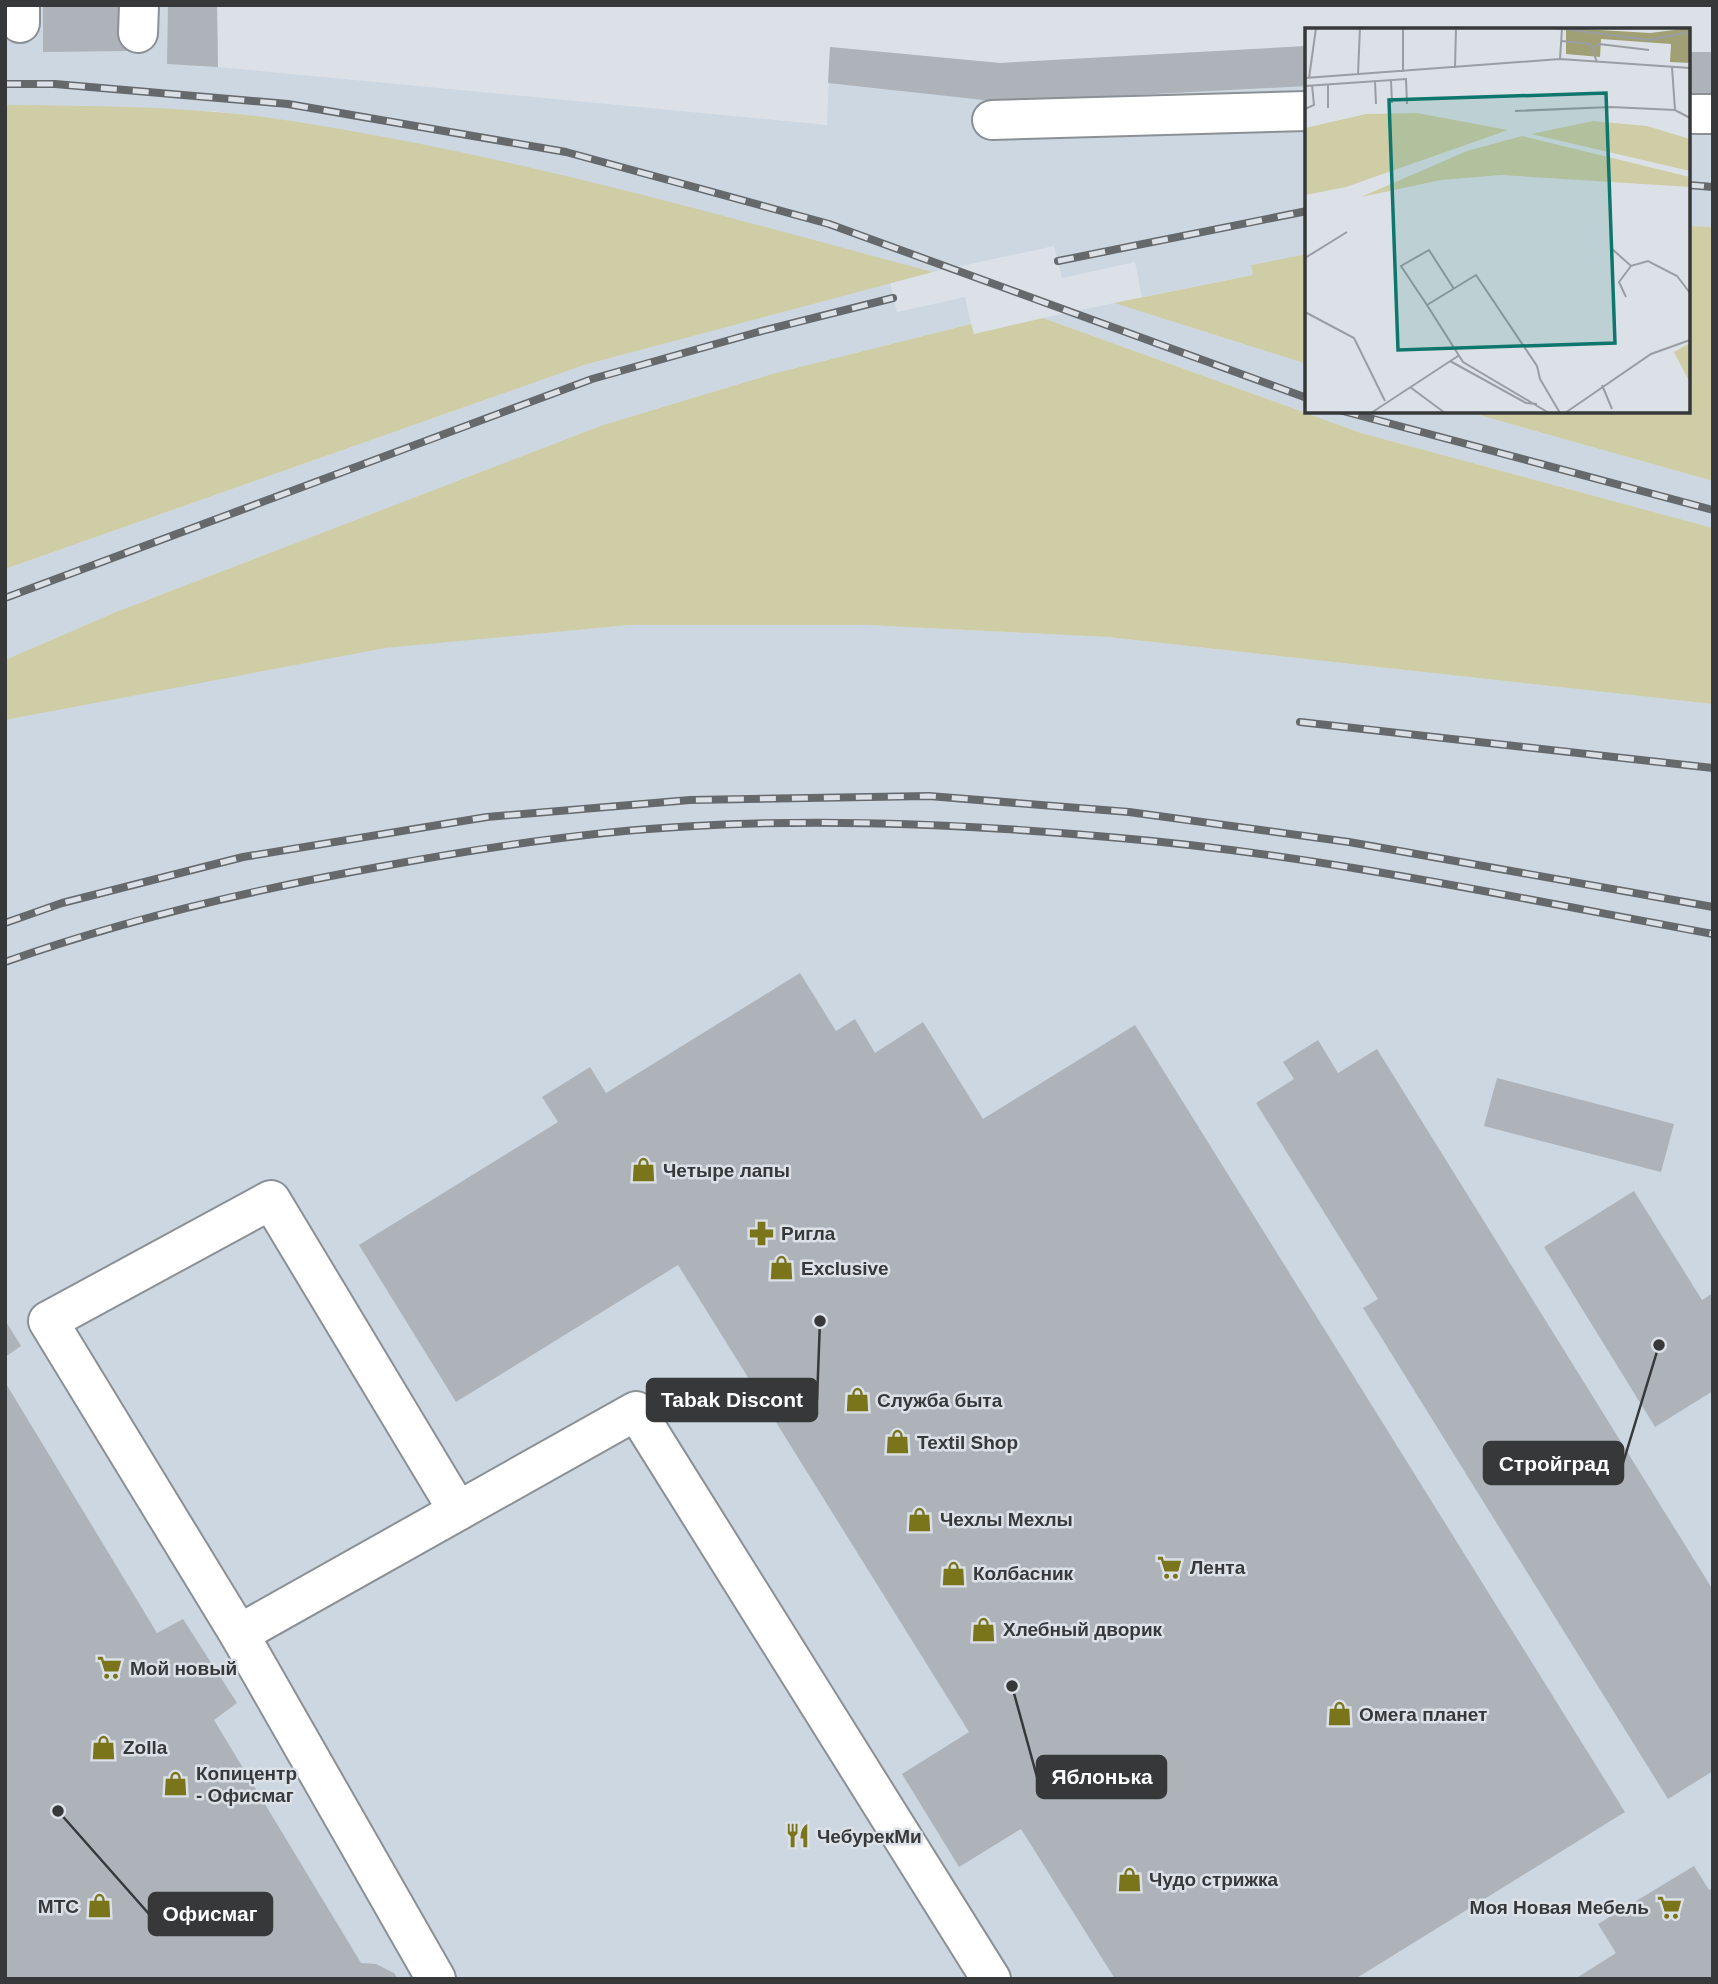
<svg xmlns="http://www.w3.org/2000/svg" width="1718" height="1984" font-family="Arial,sans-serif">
<rect width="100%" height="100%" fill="#dce1e7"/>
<!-- built -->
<g fill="#ccd7e2">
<polygon points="5,5 217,5 218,67 827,125 830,47 1000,63 1307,46 1307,254 1251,265 1253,275 1142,297 1135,262 1062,278 1054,246 933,272 680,205 480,158 285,120 213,111 5,105"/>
<polygon points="1688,52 1713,52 1713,227 1688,226"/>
<polygon points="890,282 897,312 965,297 971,324 772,374 603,425 116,612 5,660 5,569 584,365"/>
<polygon points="1114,303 1307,364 1307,411 1465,411 1713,481 1713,528 1361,433 1043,318"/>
<polygon points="629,625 866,625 1108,637 1713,704 1713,1979 5,1979 5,720 385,647"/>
</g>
<!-- green -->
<g fill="#cecda6">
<path d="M5 105C98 106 193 106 285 120 504 153 719 215 933 272L584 365 5 569Z"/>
<polygon points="1688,226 1713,227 1713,481 1465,411 1688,411"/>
<polygon points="1307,254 1307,364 1114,303 1253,275 1251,265"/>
<polygon points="1043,318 1361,433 1713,528 1713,704 1108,637 866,625 629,625 385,648 5,720 5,660 116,612 603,425 772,374 971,324 974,334"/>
</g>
<!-- building -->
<g fill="#aeb3b9">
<polygon points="43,5 127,5 127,51 43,52"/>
<polygon points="168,5 217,5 218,67 167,64"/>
<polygon points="1307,46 1307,86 1002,102 828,83 830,47 1000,63"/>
<rect x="1688" y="52" width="25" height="43"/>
<polygon points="800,973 836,1031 855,1019 875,1053 923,1022 983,1119 1135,1025 1625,1812 1355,1979 1115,1979 1021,1829 959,1867 902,1774 969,1732 678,1265 456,1402 359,1245 558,1122 542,1097 590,1067 606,1093"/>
<polygon points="1318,1040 1338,1073 1377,1049 1713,1590 1713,1771 1668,1799 1363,1308 1378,1299 1256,1103 1294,1079 1283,1062"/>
<polygon points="1497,1078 1674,1124 1661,1172 1484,1126"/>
<polygon points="1634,1191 1702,1300 1713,1293 1713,1391 1655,1427 1544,1247"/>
<polygon points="5,1320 21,1346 5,1357"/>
<polygon points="5,1382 157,1633 183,1619 237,1703 214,1720 361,1963 376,1964 394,1973 398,1979 5,1979"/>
<polygon points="1694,1866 1709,1890 1713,1888 1713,1979 1575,1979 1616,1953 1598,1924"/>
</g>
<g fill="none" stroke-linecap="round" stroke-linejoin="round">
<defs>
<g id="minor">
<polyline points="20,5 20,23"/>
<polyline points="138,33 139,5"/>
<polyline points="1688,114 1713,114"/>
<polyline points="992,120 1307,111"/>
<polyline points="239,1634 48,1321 271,1200 458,1511"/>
<polyline points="436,1979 239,1634 636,1411 991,1979"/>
</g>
</defs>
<!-- minor casing -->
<use href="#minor" stroke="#8b9095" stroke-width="42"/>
<!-- minor -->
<use href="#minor" stroke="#fff" stroke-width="38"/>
<defs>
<g id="rail">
<polyline points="5,84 55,84 288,104 566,152 829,224 1307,398"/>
<polyline points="1688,185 1713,187"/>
<polyline points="1058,261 1307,211"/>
<polyline points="1343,411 1713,510"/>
<polyline points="5,598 592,379 758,332 893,298"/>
<polyline points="1300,722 1713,768"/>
<polyline points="5,923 62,903 243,857 487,817 690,800 929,796 1129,812 1349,842 1713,907"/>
<path d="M5 962C129 918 256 889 384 866 486 847 591 831 695 826 836 818 980 825 1120 838 1319 855 1517 898 1713 934"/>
</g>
</defs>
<!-- rail casing -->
<use href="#rail" stroke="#66696c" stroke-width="8"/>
<!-- rail -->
<use href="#rail" stroke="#dce1e7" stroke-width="5" stroke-dasharray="16" stroke-linecap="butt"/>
</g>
<!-- icons -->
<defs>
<symbol id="shop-bare" viewBox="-9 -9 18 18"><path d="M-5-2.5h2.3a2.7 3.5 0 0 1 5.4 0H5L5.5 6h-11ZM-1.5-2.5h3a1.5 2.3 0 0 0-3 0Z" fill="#7a751a" stroke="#dce1e7" stroke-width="2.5" paint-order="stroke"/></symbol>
<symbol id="pharmacy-bare" viewBox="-9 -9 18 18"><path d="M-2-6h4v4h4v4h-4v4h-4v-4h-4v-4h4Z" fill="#7a751a" stroke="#dce1e7" stroke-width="2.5" paint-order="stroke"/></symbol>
<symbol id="supermarket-bare" viewBox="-9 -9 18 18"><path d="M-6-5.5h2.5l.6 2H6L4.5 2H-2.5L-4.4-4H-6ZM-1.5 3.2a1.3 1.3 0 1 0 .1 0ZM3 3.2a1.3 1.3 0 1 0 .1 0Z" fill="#7a751a" stroke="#dce1e7" stroke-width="2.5" paint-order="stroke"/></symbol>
<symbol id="restaurant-bare" viewBox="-9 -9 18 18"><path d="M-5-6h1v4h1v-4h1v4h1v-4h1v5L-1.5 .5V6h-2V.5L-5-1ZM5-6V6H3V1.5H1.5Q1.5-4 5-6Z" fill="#7a751a" stroke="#dce1e7" stroke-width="2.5" paint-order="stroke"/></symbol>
</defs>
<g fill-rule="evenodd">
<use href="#shop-bare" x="626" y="1152" width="35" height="35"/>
<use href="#pharmacy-bare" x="744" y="1216" width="35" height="35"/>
<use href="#shop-bare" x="764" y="1250" width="35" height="35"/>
<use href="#shop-bare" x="840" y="1382" width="35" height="35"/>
<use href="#shop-bare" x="880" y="1424" width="35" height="35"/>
<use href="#shop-bare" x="902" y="1502" width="35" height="35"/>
<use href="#supermarket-bare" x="1152" y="1550" width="35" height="35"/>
<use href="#shop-bare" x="936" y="1556" width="35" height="35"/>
<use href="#shop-bare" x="966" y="1612" width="35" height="35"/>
<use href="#supermarket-bare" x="92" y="1650" width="35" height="35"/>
<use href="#shop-bare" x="1322" y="1696" width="35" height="35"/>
<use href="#shop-bare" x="86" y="1730" width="35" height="35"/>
<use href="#shop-bare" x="158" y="1766" width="35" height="35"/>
<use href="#restaurant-bare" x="780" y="1818" width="35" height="35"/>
<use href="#shop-bare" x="1112" y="1862" width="35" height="35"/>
<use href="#shop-bare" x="82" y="1888" width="35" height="35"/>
<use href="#supermarket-bare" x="1652" y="1890" width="35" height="35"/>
</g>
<g text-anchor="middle" stroke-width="5" stroke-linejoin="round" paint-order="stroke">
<!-- poi labels -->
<g font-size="19" font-weight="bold" fill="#36383a" stroke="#dce1e7" text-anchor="start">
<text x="663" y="1177">Четыре лапы</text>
<text x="781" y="1240">Ригла</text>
<text x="801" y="1275">Exclusive</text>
<text x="877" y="1407">Служба быта</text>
<text x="917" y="1449">Textil Shop</text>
<text x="940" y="1526">Чехлы Мехлы</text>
<text x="1190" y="1574">Лента</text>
<text x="973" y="1580">Колбасник</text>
<text x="1003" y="1636">Хлебный дворик</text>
<text x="130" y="1675">Мой новый</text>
<text x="1359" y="1721">Омега планет</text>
<text x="123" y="1754">Zolla</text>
<text x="196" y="1780">Копицентр<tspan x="196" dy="22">- Офисмаг</tspan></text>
<text x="817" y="1843">ЧебурекМи</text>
<text x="1149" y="1886">Чудо стрижка</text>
<text x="79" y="1913" text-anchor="end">МТС</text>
<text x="1649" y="1914" text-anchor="end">Моя Новая Мебель</text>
</g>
</g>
<!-- overview -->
<g transform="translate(1305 28)">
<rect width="385" height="385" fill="#dce1e7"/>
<path d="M112 85 203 102 41 159 0 167V100L61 86ZM288 93 342 98 385 111V143L226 106ZM217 108 385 149V159L196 147 136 152 56 169 162 123ZM385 315V355L369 324Z" fill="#cecda6"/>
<path d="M261 0 345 5 385 0V35L365 34 366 16 296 11 295 29 261 26Z" fill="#a1a074"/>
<path fill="none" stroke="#9a9da2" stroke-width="2" d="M98 0V44M251 0 344 12 385 4M257 13 285 16 292 34M288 19 294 16 344 22M255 31 257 0M367 39 370 82M150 40 151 0M53 46 55 0M0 50 255 31 385 40M4 50 11 0M70 53 71 76M86 53 87 75M0 58 101 51 102 76M23 80V56M0 81 9 77 7 57M210 83 306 79 370 82 385 90M306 220 326 238 343 233 372 248 385 265M0 230 42 204M321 269 314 254 326 238M122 277 96 238 124 222 149 261M0 284 49 310 80 373M145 333 221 375 232 376M297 357 307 381M105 359 140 385M66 385 153 328M244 385 158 334 122 277 171 247 232 338 235 351 255 385M260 385 346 326 385 312"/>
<path fill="#0f766e" fill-opacity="0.15" stroke="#0f766e" stroke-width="3.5" d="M301 65 310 315 93 322 84 72Z"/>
<rect width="385" height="385" fill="none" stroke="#36383a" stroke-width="3.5"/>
</g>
<!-- callouts -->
<path fill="none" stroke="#36383a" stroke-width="2.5" d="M820 1321L817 1400M1659 1345L1623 1463M1012 1686L1037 1777M58 1811L149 1914"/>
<g fill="#36383a" stroke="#dce1e7" stroke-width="2.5">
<circle cx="820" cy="1321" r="7"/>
<circle cx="1659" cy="1345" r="7"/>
<circle cx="1012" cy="1686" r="7"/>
<circle cx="58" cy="1811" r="7"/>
</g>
<g fill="#36383a" stroke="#36383a" stroke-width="2.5">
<rect x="647" y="1379" width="170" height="42" rx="7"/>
<rect x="1484" y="1442" width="139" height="42" rx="7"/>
<rect x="1037" y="1756" width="129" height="42" rx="7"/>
<rect x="149" y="1893" width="123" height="42" rx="7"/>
</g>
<g font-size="21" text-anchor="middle" font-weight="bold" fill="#fff">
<text x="732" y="1407">Tabak Discont</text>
<text x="1554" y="1471">Стройград</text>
<text x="1102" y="1784">Яблонька</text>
<text x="210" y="1921">Офисмаг</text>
</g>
<!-- border -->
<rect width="1718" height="1984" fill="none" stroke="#36383a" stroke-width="14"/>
</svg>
